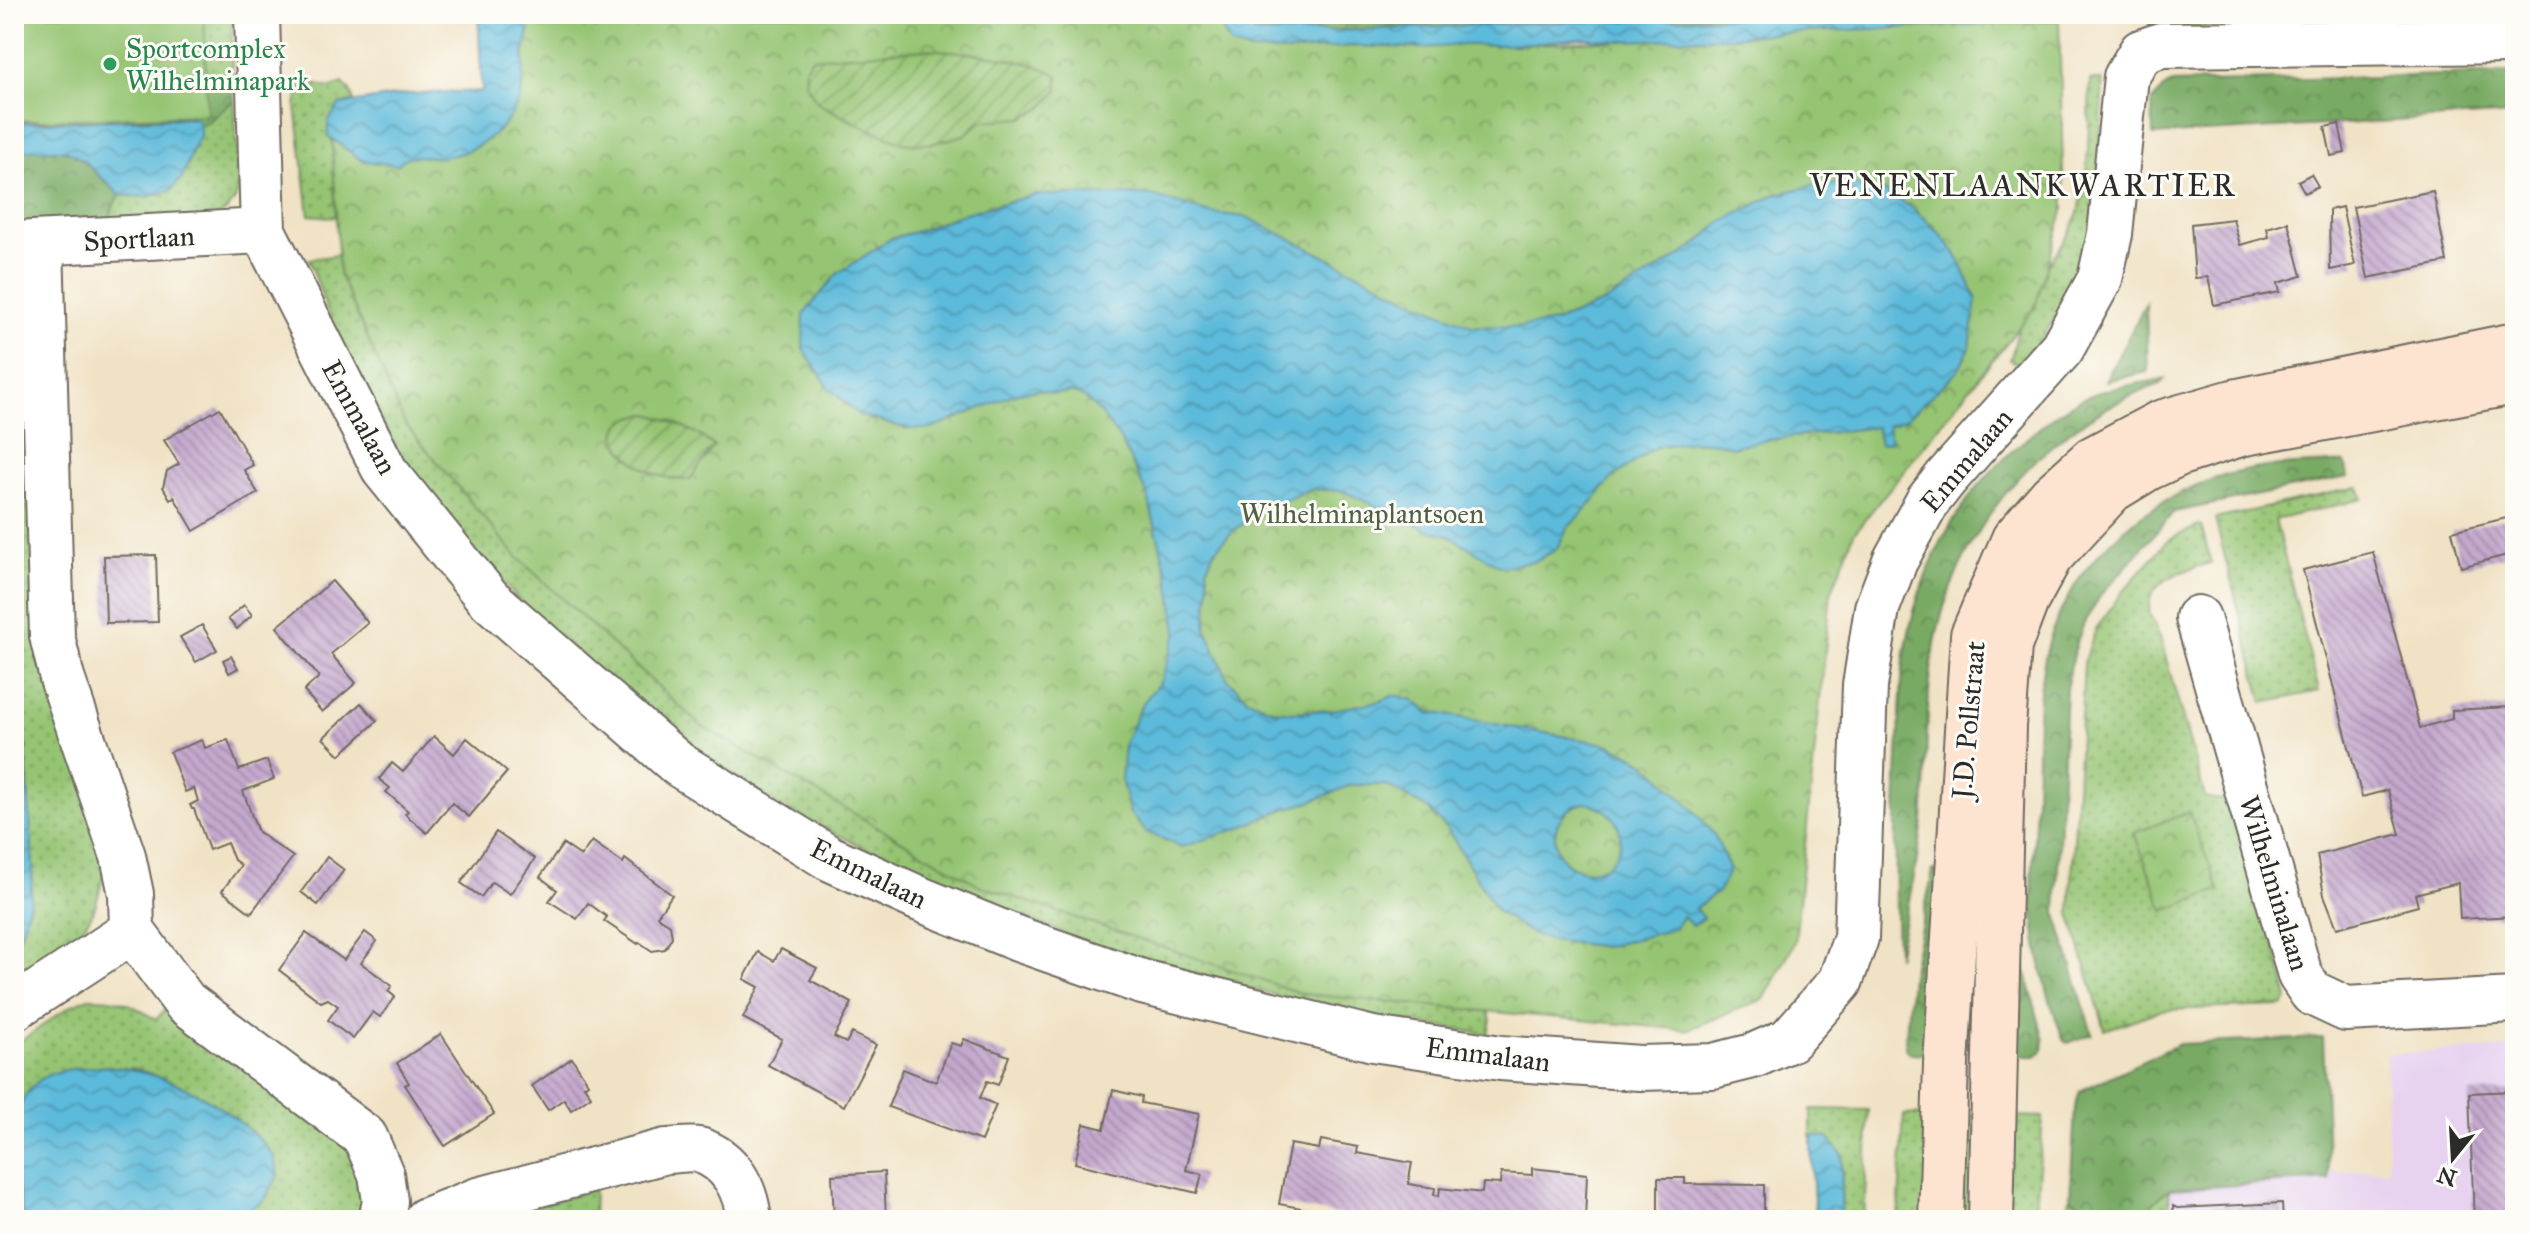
<svg xmlns="http://www.w3.org/2000/svg" width="2529" height="1234" font-family="'IM FELL Great Primer',serif">
<defs>
<pattern id="grass-dots" width="8" height="8" patternUnits="userSpaceOnUse" patternTransform="scale(2)"><rect width="8" height="8" fill="#95c472"/><path d="M2 2h.1M6 6h.1" fill="none" stroke="#7a9f5e" stroke-width="1.8" stroke-linecap="round"/></pattern>
<pattern id="forest-crowns" width="20" height="18" patternUnits="userSpaceOnUse" patternTransform="scale(2)"><rect width="20" height="18" fill="#78aa64"/><path d="M2 6a3 3 0 1 1 6 0M12 15a3 3 0 1 1 6 0" fill="none" stroke="#638b53"/></pattern>
<pattern id="park-crowns" width="20" height="18" patternUnits="userSpaceOnUse" patternTransform="scale(2)"><rect width="20" height="18" fill="#95c472"/><path d="M2 6a3 3 0 1 1 6 0M12 15a3 3 0 1 1 6 0" fill="none" stroke="#7a9f5e"/></pattern>
<pattern id="garden-furrows" width="10" height="10" patternUnits="userSpaceOnUse" patternTransform="scale(2)"><rect width="10" height="10" fill="#95c472"/><path d="M-1 1l2-2M0 10L10 0M9 11l2-2" fill="none" stroke="#7a9f5e"/></pattern>
<pattern id="water-waves" width="16" height="10" patternUnits="userSpaceOnUse" patternTransform="scale(2)"><rect width="16" height="10" fill="#5cbada"/><path d="M0 5q4-4 8 0t8 0" fill="none" stroke="#4c97b1"/></pattern>
<pattern id="building-back-hatch" width="6" height="6" patternUnits="userSpaceOnUse" patternTransform="scale(2)"><rect width="6" height="6" fill="#c5a9ce"/><path d="M-1 5l2 2M0 0l6 6M5-1l2 2" fill="none" stroke="#a08aa7"/></pattern>
</defs>
<rect width="100%" height="100%" fill="#fdfcf7"/>
<filter id="ink" filterUnits="userSpaceOnUse"><feTurbulence type="fractalNoise" baseFrequency=".0125" numOctaves="2"/><feDisplacementMap in="SourceGraphic" scale="16" xChannelSelector="R" yChannelSelector="G"/><feConvolveMatrix kernelMatrix="1 2 1 2 8 2 1 2 1" color-interpolation-filters="sRGB"/></filter>
<filter id="wash" filterUnits="userSpaceOnUse"><feTurbulence type="fractalNoise" baseFrequency=".006" numOctaves="4" result="noise"/><feDisplacementMap in="SourceGraphic" scale="32" xChannelSelector="R" yChannelSelector="G"/><feGaussianBlur stdDeviation="1.8" result="paint"/><feColorMatrix in="noise" values="0 0 0 0 0 0 0 0 0 0 0 0 0 0 0 0 0 1.4 0 .05"/><feComposite in="paint" operator="in"/></filter>
<g filter="url(#wash)">
<rect width="100%" height="100%" fill="#f0e2c5"/>
<!-- built -->
<polygon fill="#e7d2ef" points="2515,1048 2515,1220 2167,1220 2167,1175 2388,1170 2386,1054"/>
<!-- grass -->
<g fill="url(#grass-dots)" stroke="#60784e" stroke-width="2">
<polygon points="198,14 232,14 232,80 200,81"/>
<polygon points="629,14 402,202 332,217 309,215 296,106 300,81 330,88 343,83 350,91 354,101 339,105 328,122 350,151 363,161"/>
<polygon points="2184,14 2515,14 2515,24 2185,27"/>
<path d="M2090 80H2103C2100 136 2100 193 2087 247 2077 291 2048 331 2020 365L2010 360C2018 334 2022 308 2035 284 2048 260 2068 242 2077 216 2091 174 2088 124 2090 80Z"/>
<path d="M234 100 239 184C238 199 231 208 218 216L109 223 113 206 120 195C184 200 184 178 200 125L208 122Z"/>
<polygon points="388,248 1486,1007 1491,1019 1488,1034 1338,1011 1215,980 1104,949 934,882 779,806 653,717 528,610 460,535 398,451 333,328 309,259"/>
<path d="M14 292H24L104 870C102 883 99 895 95 907 81 941 43 965 14 985V948L20 936 30 902 33 866 25 741 14 719Z"/>
<polygon points="2359,487 2363,499 2275,520 2319,691 2263,703 2215,519"/>
<path d="M2201 525 2211 563C2189 569 2142 580 2150 614 2152 621 2157 630 2160 637L2205 797 2234 803 2241 809 2288 999 2282 1006 2162 1010 2105 1030 2070 914 2084 663 2096 629 2122 592 2169 539Z"/>
<path d="M88 998C118 997 131 1003 156 1020L165 1009 351 1149 366 1195 361 1220H233L264 1199 278 1176C277 1170 277 1163 274 1158 270 1148 261 1141 253 1134 218 1102 178 1081 132 1068L16 1119 14 1134V1046L70 1006Z"/>
<polygon points="1811,1109 1869,1110 1864,1220 1841,1220 1842,1154 1814,1135 1811,1146"/>
<polygon points="1933,1114 1928,1220 1898,1220 1904,1115"/>
<polygon points="1958,1116 1984,1116 1980,1220 1953,1220"/>
<polygon points="2008,1116 2043,1117 2035,1220 2004,1220"/>
<polygon points="14,1156 18,1197 24,1220 14,1220"/>
<polygon points="594,1189 593,1220 488,1220"/>
<polygon points="2169,1189 2170,1220 2067,1220 2070,1197 2085,1208 2147,1209"/>
</g>
<!-- forest -->
<g fill="url(#forest-crowns)" stroke="#526a48" stroke-width="2">
<polygon points="1247,14 1863,14 1528,23 1255,34 1247,26"/>
<polygon points="2515,73 2515,114 2153,135 2152,101 2166,86 2173,83"/>
<polygon points="232,80 234,100 208,122 200,125 198,120 192,118 14,123 14,88"/>
<polygon points="57,149 76,154 120,195 113,206 109,223 14,226 14,150"/>
<polygon points="2146,303 2148,372 2105,381"/>
<path d="M2165 379 2160 384C2128 396 2097 411 2069 432 2003 482 1953 556 1936 638 1924 697 1929 759 1923 820 1918 866 1906 912 1897 957 1895 890 1895 824 1898 757 1900 725 1900 692 1904 660 1916 575 1954 500 2019 445 2042 426 2065 404 2094 394 2117 386 2142 383 2165 379Z"/>
<path d="M2345 462 2348 477 2174 512 2101 595 2085 621 2076 644 2066 688 2056 913 2092 1034 2068 1043 2064 1041C2049 1002 2037 959 2034 918 2030 878 2035 836 2036 796 2038 746 2035 693 2048 645 2075 553 2157 488 2248 470 2280 464 2314 465 2345 462Z"/>
<polygon points="1933,870 1946,871 1936,1054 1909,1053 1905,1048 1911,976"/>
<polygon points="2016,926 2022,958 2044,1040 2043,1050 2036,1056 2012,1056"/>
<path d="M2323 1038 2329 1180 2169 1189C2160 1195 2154 1205 2145 1210 2117 1227 2093 1215 2070 1197L2075 1107 2080 1091 2179 1044Z"/>
</g>
<!-- park -->
<g fill="url(#park-crowns)" stroke="#60784e" stroke-width="2">
<polygon points="491,14 1235,14 1236,34 1512,45 2059,20 2064,208 2035,307 1854,533 1831,593 1795,942 1764,999 1687,1030 1303,994 981,886 701,726 517,557 405,424 339,273 331,121 487,109"/>
<polygon points="2189,812 2219,890 2164,911 2134,833"/>
</g>
<!-- garden -->
<g fill="url(#garden-furrows)" stroke="#60784e" stroke-width="2">
<path d="M925 49C956 51 1035 58 1058 76V90L1041 109 1022 118 982 121 964 135 931 144H912L903 143 860 125 818 103 807 86 805 68 812 58Z"/>
<path d="M649 414C674 421 694 430 714 446L690 479C642 486 576 421 649 414Z"/>
</g>
<!-- pitch -->
<polygon fill="#95c472" stroke="#60784e" stroke-width="2" points="14,14 204,14 207,115 14,121"/>
<!-- water -->
<g fill="url(#water-waves)" stroke="#447282" stroke-width="2" fill-rule="evenodd">
<path d="M478 14H528C533 33 525 39 524 56 524 68 524 81 521 93 513 126 477 153 444 157 430 159 407 150 398 165L363 161 328 136V122L339 105 406 94 482 91Z"/>
<polygon points="1224,14 1247,14 1247,26 1256,34 1528,23 1863,14 2026,14 2025,20 1990,24 1779,33 1730,37 1620,41 1583,38 1512,45 1461,45 1423,48 1352,46 1288,52 1249,51 1231,46 1222,29"/>
<polygon points="192,118 198,120 200,125 200,138 196,142 182,178 170,191 146,197 120,195 84,161 66,150 14,150 14,123"/>
<path d="M1822 183 1855 184 1885 192 1911 207 1937 230 1956 253 1977 300 1970 347 1957 372 1906 419 1888 426 1891 441 1880 444 1876 427 1767 440 1731 447 1719 443 1691 441 1656 447 1613 477 1582 514 1568 527 1556 550 1533 562 1501 567 1448 535 1430 531 1343 491 1310 489 1256 513 1231 533 1214 551 1207 568 1209 589 1206 629 1228 680 1248 699 1273 710 1292 712 1332 710 1381 701 1395 695 1413 700 1430 712 1611 745 1646 763 1694 811 1715 836 1730 870 1718 892 1695 908 1703 918 1692 926 1683 916 1674 929 1605 947 1550 940 1532 934 1497 911 1448 830 1429 810 1386 785H1351L1310 802 1281 810 1240 828 1182 847 1146 832 1130 813 1121 780 1124 744 1142 704 1161 681 1177 632 1170 584 1147 494 1120 439 1099 412 1084 397 1070 392 1055 394 1039 390 1017 393 932 429H907L859 415 830 389 803 349 804 314 837 274 892 238 922 230 961 214 1035 195H1148L1211 213 1247 217 1412 300 1472 326 1522 327 1555 322 1605 302 1694 247 1721 222 1774 195ZM1584 803C1643 811 1623 888 1573 867 1565 863 1561 858 1557 849 1550 827 1563 808 1584 803Z"/>
<polygon points="14,719 25,741 33,866 30,902 20,936 14,948"/>
<path d="M108 1066C160 1071 210 1095 249 1130 258 1138 269 1147 274 1158 277 1163 277 1170 278 1176L264 1200 233 1220H24C14 1181 1 1106 41 1079 58 1067 88 1068 108 1066Z"/>
<polygon points="1814,1135 1827,1137 1842,1154 1841,1220 1815,1220 1811,1146"/>
</g>
<g id="blocks">
<!-- building -->
<g fill="url(#building-back-hatch)">
<polygon points="2339,124 2345,153 2331,156 2325,127"/>
<polygon points="2311,174 2318,186 2305,193 2298,181"/>
<polygon points="2433,191 2447,262 2368,278 2353,207"/>
<polygon points="2342,207 2355,265 2330,270 2329,210"/>
<polygon points="2233,219 2240,245 2269,237 2267,228 2288,222 2302,276 2278,283 2280,292 2214,305 2208,277 2195,278 2191,224"/>
<polygon points="220,408 253,465 244,470 258,493 194,531 174,497 170,499 163,487 167,471 179,464 164,440"/>
<polygon points="2515,516 2515,553 2461,567 2452,531"/>
<polygon points="2373,552 2420,728 2452,719 2452,710 2510,707 2515,744 2515,916 2460,919 2458,883 2415,894 2418,906 2337,928 2324,895 2317,855 2400,834 2388,790 2362,797 2303,570"/>
<polygon points="156,555 158,622 106,623 104,556"/>
<polygon points="332,581 368,623 331,654 356,683 322,712 304,691 319,677 277,627"/>
<polygon points="244,605 252,615 237,629 228,619"/>
<polygon points="202,625 217,650 196,662 180,637"/>
<polygon points="231,656 238,668 229,673 223,660"/>
<polygon points="361,703 377,721 340,755 323,738"/>
<polygon points="434,736 454,754 467,738 507,772 469,817 452,803 427,833 405,814 408,811 386,792 390,788 379,779 392,763 403,772"/>
<polygon points="202,740 205,748 228,740 239,770 267,760 274,779 243,791 258,832 293,857 251,913 222,891 241,865 234,860 227,843 209,850 194,809 192,809 190,805 198,801 194,788 185,792 170,752"/>
<polygon points="496,832 535,859 510,894 492,882 481,897 461,883"/>
<polygon points="592,841 623,863 625,859 672,895 657,916 670,925 672,937 665,949 652,951 639,942 638,944 604,921 607,917 588,903 577,919 549,901 557,890 540,877 563,844 581,856"/>
<polygon points="327,857 344,870 318,905 301,892"/>
<polygon points="365,932 377,941 361,963 392,986 388,991 395,997 380,1017 373,1012 353,1039 328,1020 338,1006 328,999 321,1002 279,970 306,933 344,960"/>
<polygon points="781,949 817,968 810,980 852,1003 834,1037 846,1043 852,1033 876,1045 844,1106 768,1065 782,1039 743,1018 759,987 744,979 758,952 774,961"/>
<polygon points="441,1034 494,1114 445,1146 405,1085 409,1083 397,1063"/>
<polygon points="964,1039 1009,1056 998,1085 987,1081 980,1098 996,1105 981,1141 888,1107 903,1069 936,1082 951,1043 961,1046"/>
<polygon points="572,1058 588,1083 584,1086 591,1096 571,1110 564,1099 548,1110 532,1086"/>
<polygon points="1113,1090 1142,1097 1141,1103 1199,1114 1186,1170 1202,1174 1197,1193 1075,1163 1084,1124 1104,1129"/>
<polygon points="2515,1091 2515,1220 2474,1220 2469,1093"/>
<polygon points="1321,1140 1358,1147 1357,1153 1412,1163 1408,1184 1435,1188 1434,1195 1439,1196 1440,1188 1482,1193 1483,1183 1500,1184 1501,1173 1532,1175 1532,1168 1587,1174 1585,1220 1355,1220 1355,1218 1279,1204 1290,1144 1319,1149"/>
<polygon points="884,1172 886,1220 834,1220 832,1175"/>
<polygon points="1658,1178 1685,1178 1685,1184 1764,1185 1764,1212 1788,1212 1788,1220 1658,1220"/>
<polygon points="2282,1203 2283,1220 2174,1220 2173,1206 2177,1208"/>
</g>
</g>
</g>
<g filter="url(#ink)">
<use href="#blocks" fill-opacity="0" stroke="#706b61" stroke-width="2"/>
<g fill="none" stroke-linecap="round" stroke-linejoin="round">
<defs>
<g id="street">
<polyline points="257,14 263,231 385,471 488,598 678,764 829,858 920,899 1018,939 1142,982 1373,1039 1501,1058 1640,1068 1713,1066 1753,1056 1789,1040 1840,982 1856,938 1865,686 1877,608 1895,561 1928,501 1946,478 2062,348 2100,279 2110,234 2126,77 2141,52 2161,45 2515,41"/>
<polyline points="41,243 52,636 62,678 123,856 131,894 132,931"/>
<polyline points="14,244 263,231"/>
<polyline points="2198,618 2300,975 2312,993 2346,1009 2515,1000"/>
<polyline points="14,1008 132,931 185,1002 365,1137 381,1174 385,1201 381,1220"/>
<path d="M426 1220 478 1200 666 1151C676 1151 689 1148 699 1150 731 1160 746 1189 749 1220"/>
</g>
<g id="secondary">
<polyline points="1941,1220 1946,1064 1973,635 2014,539 2052,495 2092,459 2160,423 2233,402 2515,345"/>
<polyline points="1991,1220 2003,726 2009,646 2026,601 2050,557 2112,490 2148,468 2180,453 2240,434 2515,382"/>
</g>
</defs>
<!-- street casing -->
<use href="#street" stroke="#706b61" stroke-width="48"/>
<!-- secondary casing -->
<use href="#secondary" stroke="#706b61" stroke-width="48"/>
<!-- street -->
<use href="#street" stroke="#fff" stroke-width="44"/>
<!-- secondary -->
<use href="#secondary" stroke="#fde4d1" stroke-width="44"/>
</g>
</g>
<!-- markers -->
<circle fill="#2e9e5b" stroke="#fdfcf7" stroke-width="3" cx="110" cy="64" r="8"/>
<g text-anchor="middle" stroke-width="6" stroke-linejoin="round" paint-order="stroke">
<!-- leisure labels -->
<g font-size="28" fill="#27864d" stroke="#fdfcf7" text-anchor="start">
<text x="126" y="58">Sportcomplex<tspan x="126" dy="32">Wilhelminapark</tspan></text>
</g>
<!-- street labels -->
<g font-size="28" fill="#2b2b2b" stroke="#fdfcf7">
<text transform="translate(139 238) rotate(-3)" y="10">Sportlaan</text>
<text transform="translate(360 417) rotate(61)" y="10">Emmalaan</text>
<text transform="translate(1966 460) rotate(-50)" y="10">Emmalaan</text>
<text transform="translate(1968 720) rotate(-85)" y="10">J.D. Pollstraat</text>
<text transform="translate(869 873) rotate(26)" y="10">Emmalaan</text>
<text transform="translate(2275 883) rotate(73)" y="10">Wilhelminalaan</text>
<text transform="translate(1488 1054) rotate(7)" y="10">Emmalaan</text>
</g>
<!-- park labels -->
<g font-size="28" fill="#506144" stroke="#fdfcf7">
<text x="1362" y="523">Wilhelminaplantsoen</text>
</g>
<!-- quarter labels -->
<g font-size="32" letter-spacing="2" fill="#2b2b2b" stroke="#fdfcf7">
<text x="2023" y="196">VENENLAANKWARTIER</text>
</g>
</g>
<!-- margin -->
<rect width="2529" height="1234" fill="none" stroke="#fdfcf7" stroke-width="48"/>
<!-- north arrow -->
<g transform="translate(2453 1158) rotate(198)" stroke="#fdfcf7" stroke-width="6" paint-order="stroke">
<path d="M0-6L14 30L0 20L-14 30Z" fill="#2b2b2b"/>
<text y="-12" font-size="22" font-weight="bold" text-anchor="middle" fill="#2b2b2b">N</text>
</g>
</svg>
